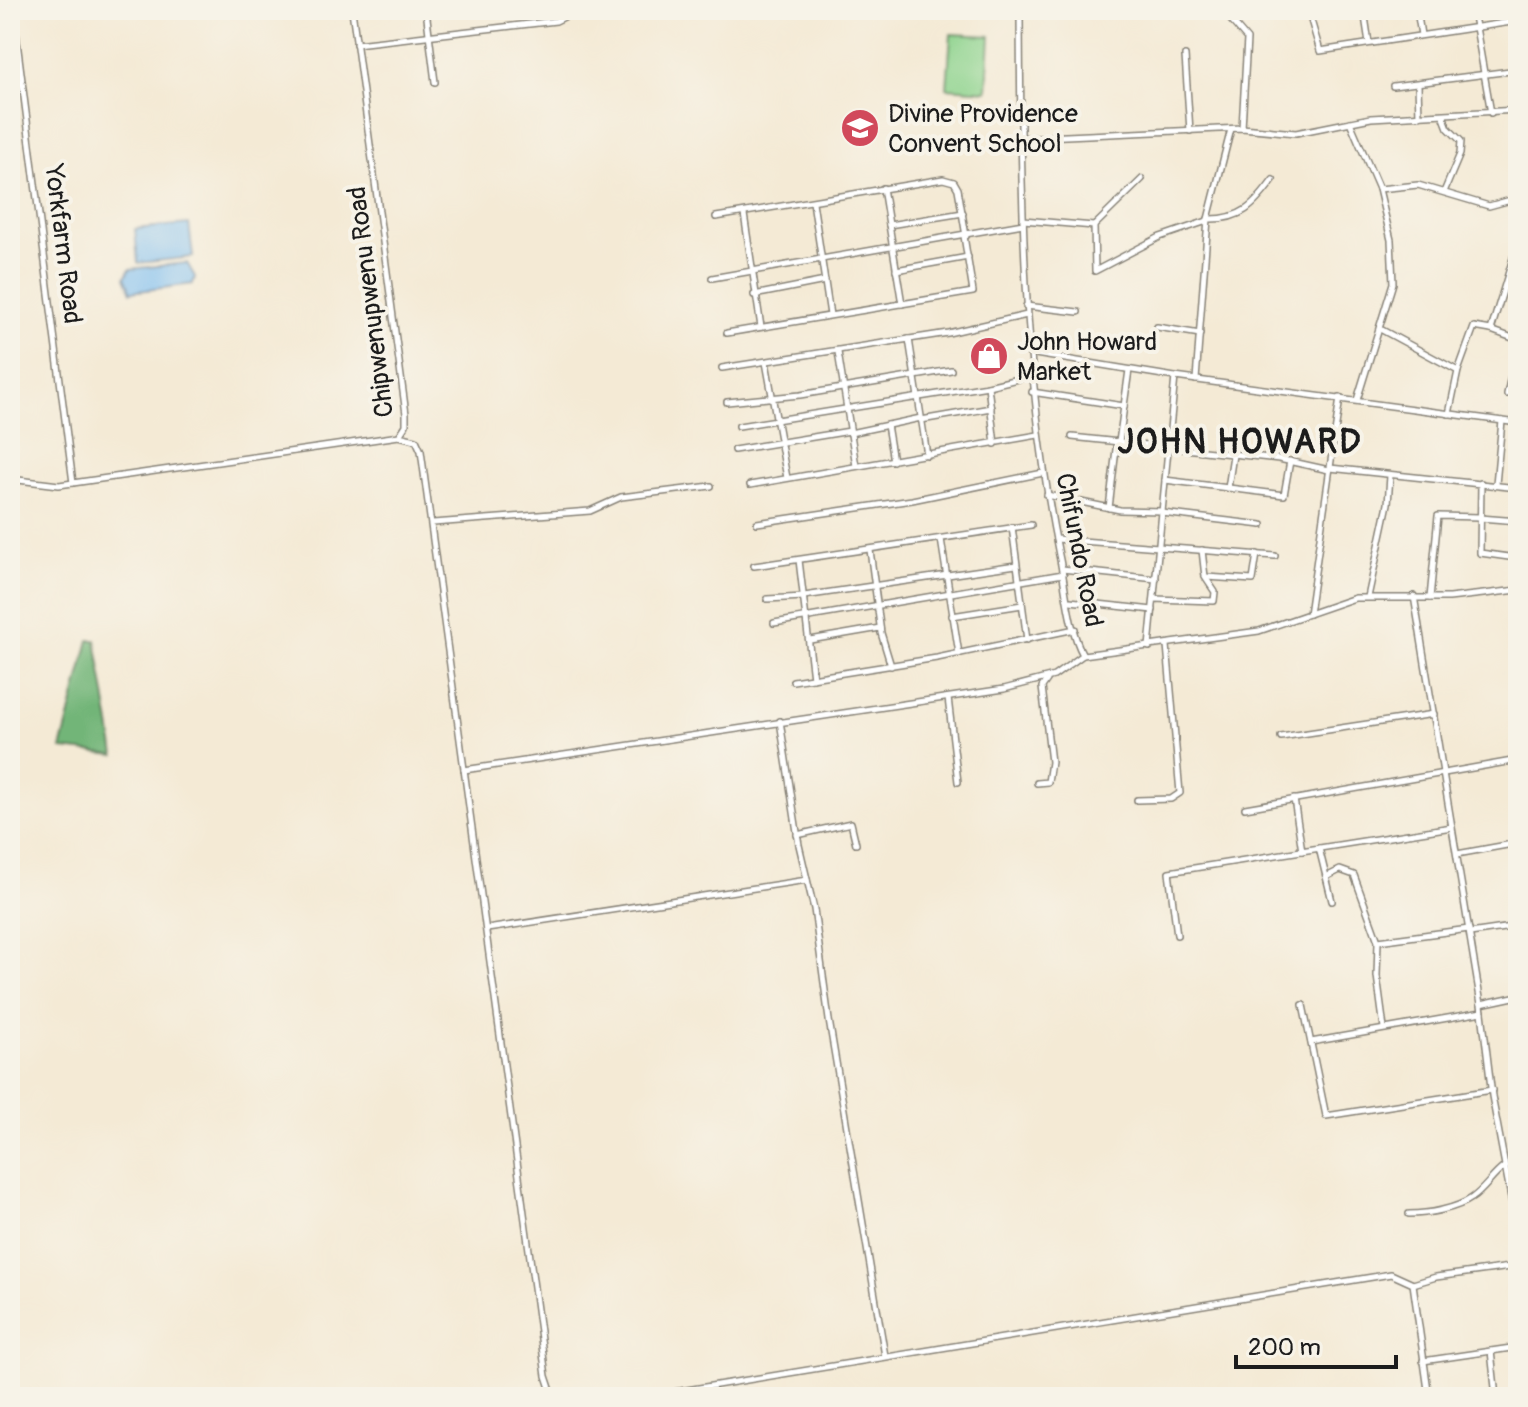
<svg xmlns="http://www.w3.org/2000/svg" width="1528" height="1407" font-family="Pangolin,sans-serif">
<rect width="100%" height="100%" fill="#f7f3e8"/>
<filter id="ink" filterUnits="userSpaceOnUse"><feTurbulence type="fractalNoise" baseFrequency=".0125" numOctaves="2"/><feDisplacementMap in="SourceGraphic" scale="16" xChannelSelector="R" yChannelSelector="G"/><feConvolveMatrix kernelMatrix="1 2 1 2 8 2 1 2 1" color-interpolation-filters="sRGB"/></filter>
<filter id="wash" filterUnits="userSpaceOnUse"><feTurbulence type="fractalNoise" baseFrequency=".006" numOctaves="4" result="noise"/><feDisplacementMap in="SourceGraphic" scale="32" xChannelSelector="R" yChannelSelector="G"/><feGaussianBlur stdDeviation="1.8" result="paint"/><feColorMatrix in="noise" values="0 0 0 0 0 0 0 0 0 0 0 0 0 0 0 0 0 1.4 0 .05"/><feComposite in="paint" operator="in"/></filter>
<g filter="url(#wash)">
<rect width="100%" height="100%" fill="#f4ead5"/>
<!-- green -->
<polygon fill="#8dd38d" stroke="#547854" stroke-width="2" points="951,34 990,36 987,91 947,88"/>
<!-- forest -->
<polygon fill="#72b578" stroke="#47684a" stroke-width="2" points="89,640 96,640 115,755 61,749"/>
<!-- water -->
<g fill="#7cbdf1" stroke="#4c6c86" stroke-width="2">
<polygon points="189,224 193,257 138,263 135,229"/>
<polygon points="187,263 195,277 193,284 131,292 125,277 130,269"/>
</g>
</g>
<g filter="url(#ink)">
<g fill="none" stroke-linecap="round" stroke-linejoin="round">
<defs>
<g id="minor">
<polyline points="13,10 73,483"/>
<polyline points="426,10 435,82"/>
<path d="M1020 10C1021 193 1022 375 1059 555 1066 586 1068 628 1083 655L1259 631 1355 598H1449L1518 590"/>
<polyline points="1222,10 1247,39 1242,128"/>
<polyline points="1308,10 1320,51 1518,21"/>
<polyline points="1364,10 1369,43"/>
<polyline points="1417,10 1421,35"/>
<polyline points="1473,10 1491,113"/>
<polyline points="1225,14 1247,10"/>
<polyline points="356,44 556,21 566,16 567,10"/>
<polyline points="1185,56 1190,131"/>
<polyline points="1418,84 1419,116"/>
<polyline points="1393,86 1518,70"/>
<polyline points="1443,115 1448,128 1461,141 1460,154 1444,192"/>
<polyline points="1350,122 1379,189 1418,185 1489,206 1518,198"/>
<polyline points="1022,138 1242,128 1296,133 1371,118 1518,110"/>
<polyline points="883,188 902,304"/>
<polyline points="813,202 830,315"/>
<polyline points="744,214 761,327"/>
<polyline points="716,217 943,179 954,182 958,189 966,236"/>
<path d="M1208 219C1241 220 1254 206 1273 180"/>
<polyline points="1023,220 1094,226 1142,179"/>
<polyline points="889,225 963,213"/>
<polyline points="1094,226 1095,271 1160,237 1207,221"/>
<polyline points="896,270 968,257"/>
<polyline points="712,278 1023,224"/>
<polyline points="754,295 825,281"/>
<polyline points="1026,306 1078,312"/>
<polyline points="1157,327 1200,334"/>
<polyline points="1382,330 1458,371 1449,414"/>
<polyline points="1491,330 1518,340"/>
<polyline points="727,333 973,292 964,236"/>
<polyline points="909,339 927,455"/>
<polyline points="838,352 856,466"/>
<polyline points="1029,353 1175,377 1518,423"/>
<polyline points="766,362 787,478"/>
<polyline points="722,368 948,333 1027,315"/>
<polyline points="1458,371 1474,327 1491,330 1518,242"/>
<polyline points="1196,380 1208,219 1231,129"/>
<polyline points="988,386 995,444"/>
<polyline points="1032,392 1124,406"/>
<polyline points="1507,394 1518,345"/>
<polyline points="1357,400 1393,283 1391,240 1379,189"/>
<polyline points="727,402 800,395 951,370"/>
<polyline points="921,420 991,408"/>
<polyline points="887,425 893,461"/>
<polyline points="739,426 988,386 1030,376"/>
<polyline points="850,433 921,418"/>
<polyline points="399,436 416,440 421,451 546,1376 553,1397"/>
<polyline points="1072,437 1279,459 1329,470"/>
<polyline points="1119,442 1129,370"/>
<polyline points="734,450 850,431"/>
<polyline points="1330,468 1518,488"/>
<polyline points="10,479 59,485 399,436 406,425 406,414 352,10"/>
<polyline points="1165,480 1284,495 1290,461"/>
<polyline points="1481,483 1480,553 1509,557 1517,553 1518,545"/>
<polyline points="1496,484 1502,421"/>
<polyline points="750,485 1038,435"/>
<polyline points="1228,488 1233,455"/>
<polyline points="1047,495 1120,510 1162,511"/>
<polyline points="1109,508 1117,441"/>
<polyline points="1162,513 1262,525"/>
<polyline points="1480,518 1518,521"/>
<polyline points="433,523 590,511 621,497 711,486"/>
<polyline points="757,523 912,500 1043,473"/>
<polyline points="1012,527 1027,640"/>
<polyline points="941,539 959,654"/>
<polyline points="1056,539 1275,556"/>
<polyline points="870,550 881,633 891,666"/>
<polyline points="799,560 813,678"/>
<polyline points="754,566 1031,525"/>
<polyline points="1062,569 1156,579"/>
<polyline points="1206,577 1253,580 1257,554"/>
<polyline points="804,596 1016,565"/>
<polyline points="1414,596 1481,1004 1492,1096 1518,1235"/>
<polyline points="1368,597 1388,504 1390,476"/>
<polyline points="1430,598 1438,516 1480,517"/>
<polyline points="767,599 804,597"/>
<polyline points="1154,599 1214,601 1215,592 1205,577 1202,550"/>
<polyline points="1070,601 1153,610"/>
<polyline points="1309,614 1340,398"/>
<polyline points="952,616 1022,605"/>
<polyline points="774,623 1063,574"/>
<polyline points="810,640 880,628"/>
<polyline points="1149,647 1175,377"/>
<polyline points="793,681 937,658 1075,629"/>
<polyline points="948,698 958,782"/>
<polyline points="780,721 799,845 814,909 829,1020 885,1356"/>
<polyline points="1281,737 1434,714"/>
<polyline points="464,770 1004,689 1054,676 1083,655"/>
<polyline points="1037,783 1048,782 1051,762 1042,687 1047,680"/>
<polyline points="1294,799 1302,851"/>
<polyline points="1137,800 1171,799 1180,793 1167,645"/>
<polyline points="1245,808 1518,760"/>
<polyline points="797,835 851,823 856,844"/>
<polyline points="1319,848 1332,901"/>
<polyline points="1457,854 1518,843"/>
<polyline points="1326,877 1340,870 1354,875 1378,941 1377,976 1384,1028"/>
<polyline points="487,929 807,880"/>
<polyline points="1470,933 1518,926"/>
<polyline points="1177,935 1169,872 1452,827"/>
<polyline points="1378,941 1469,929"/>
<polyline points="1481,1004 1518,996"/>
<polyline points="1303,1005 1326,1116 1492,1090"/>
<polyline points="1311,1042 1482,1012"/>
<path d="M1409 1214C1428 1214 1456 1209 1472 1198 1484 1190 1492 1176 1504 1167"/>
<polyline points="1413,1284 1436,1277 1518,1266"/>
<polyline points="1491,1351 1496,1397"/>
<polyline points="1423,1361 1518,1347"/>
<polyline points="644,1397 1391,1274 1413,1284 1429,1397"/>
</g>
</defs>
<!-- minor casing -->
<use href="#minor" stroke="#888378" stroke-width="8"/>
<!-- minor -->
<use href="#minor" stroke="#fff" stroke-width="5"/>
</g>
</g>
<!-- icons -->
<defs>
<symbol id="school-disc" viewBox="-11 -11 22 22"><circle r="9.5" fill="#d1495b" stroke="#f7f3e8"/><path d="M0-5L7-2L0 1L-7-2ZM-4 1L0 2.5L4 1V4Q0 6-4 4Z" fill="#fff"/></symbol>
<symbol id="shop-disc" viewBox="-11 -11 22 22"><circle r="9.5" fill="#d1495b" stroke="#f7f3e8"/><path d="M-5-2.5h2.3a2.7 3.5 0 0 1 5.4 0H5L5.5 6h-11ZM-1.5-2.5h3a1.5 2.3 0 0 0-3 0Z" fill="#fff"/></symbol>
</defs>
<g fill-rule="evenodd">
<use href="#school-disc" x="838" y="106" width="44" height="44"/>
<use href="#shop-disc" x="967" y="334" width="44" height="44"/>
</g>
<g text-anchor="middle" stroke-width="8" stroke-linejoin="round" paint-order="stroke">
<!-- poi labels -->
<g font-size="26" fill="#1c1c1c" stroke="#f7f3e8" text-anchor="start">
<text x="888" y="122">Divine Providence<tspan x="888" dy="30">Convent School</tspan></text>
<text x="1017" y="350">John Howard<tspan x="1017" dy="30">Market</tspan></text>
</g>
<!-- street labels -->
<g font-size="26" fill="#1c1c1c" stroke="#f7f3e8">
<text transform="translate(64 244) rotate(83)" y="9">Yorkfarm Road</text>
<text transform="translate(370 302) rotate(-97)" y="9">Chipwenupwenu Road</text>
<text transform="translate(1080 550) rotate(79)" y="9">Chifundo Road</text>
</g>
<!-- district labels -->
<g font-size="34" font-weight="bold" letter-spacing="2" fill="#1c1c1c" stroke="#f7f3e8">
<text x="1240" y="453">JOHN HOWARD</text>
</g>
</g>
<!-- margin -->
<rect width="1528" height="1407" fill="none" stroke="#f7f3e8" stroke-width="40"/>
<!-- scale -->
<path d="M1236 1355v12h160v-12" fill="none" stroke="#1c1c1c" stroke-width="4"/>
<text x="1248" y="1355" font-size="24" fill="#1c1c1c" stroke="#f7f3e8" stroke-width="6" paint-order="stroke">200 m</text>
</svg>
